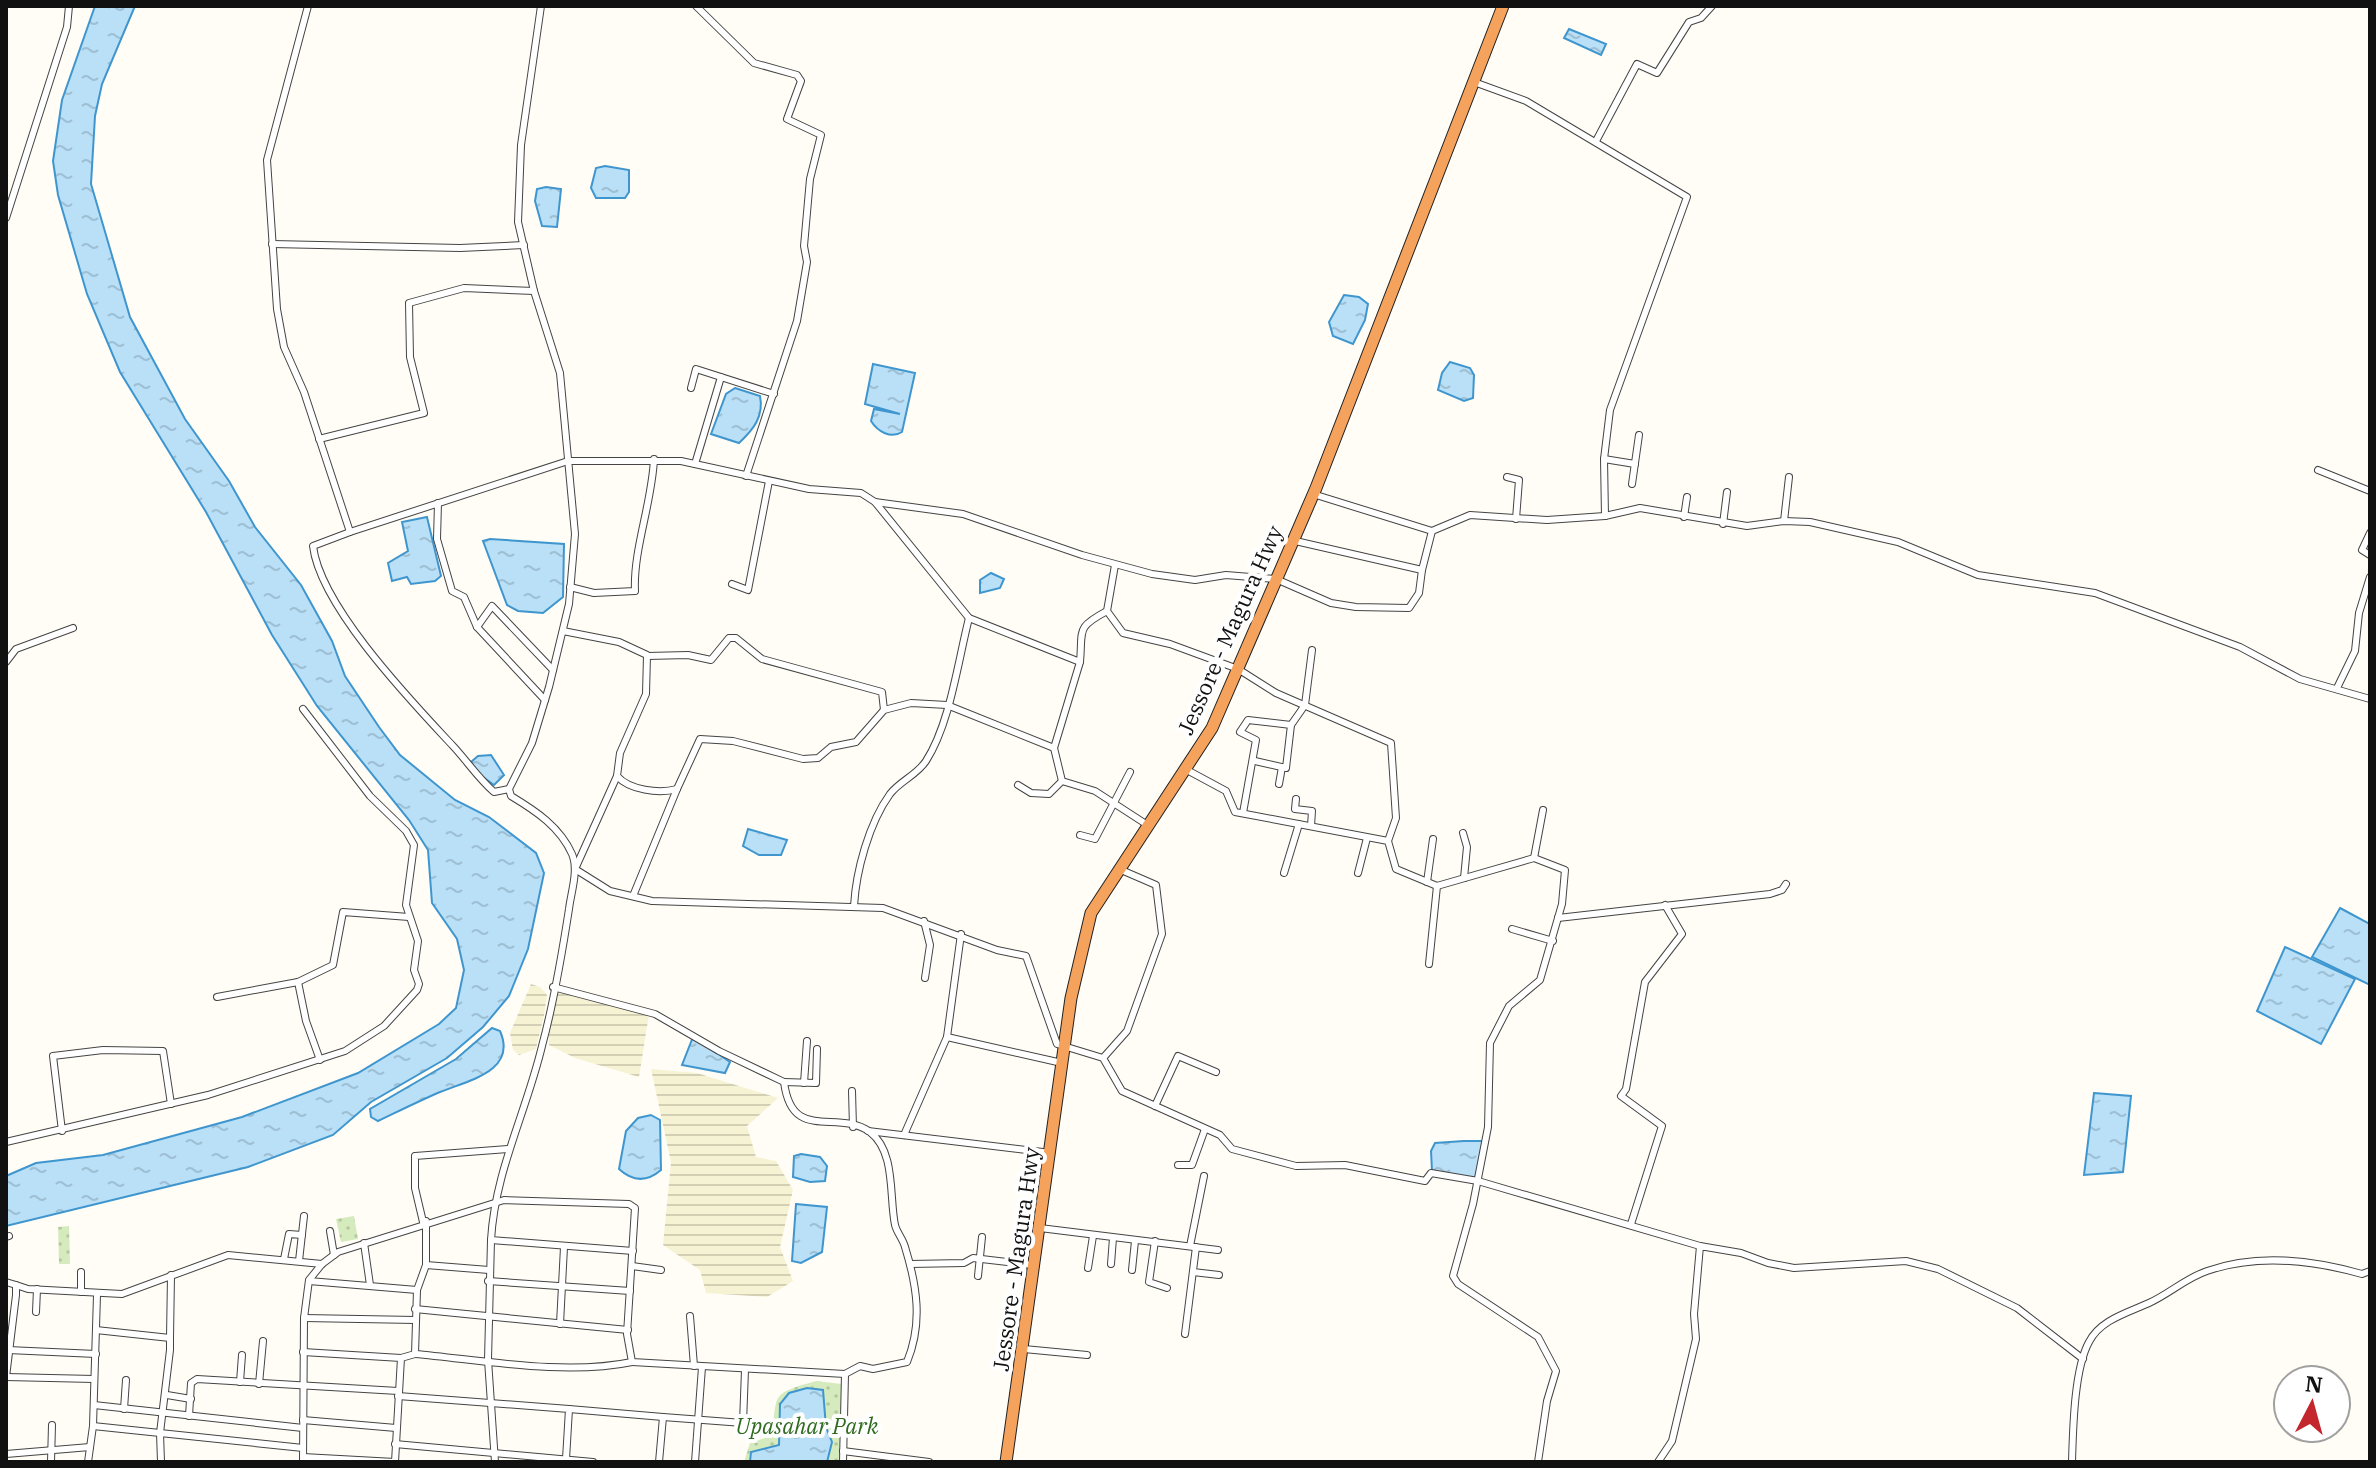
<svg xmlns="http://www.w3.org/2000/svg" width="2376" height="1468" font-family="'IBM Plex Serif',serif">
<defs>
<pattern id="farmland-rules" width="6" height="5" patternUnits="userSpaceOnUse" patternTransform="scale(2)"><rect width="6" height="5" fill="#f6f3d4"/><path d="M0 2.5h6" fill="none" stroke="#d2cfb5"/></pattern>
<pattern id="park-dots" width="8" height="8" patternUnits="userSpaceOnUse" patternTransform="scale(2)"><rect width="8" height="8" fill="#d5ebbd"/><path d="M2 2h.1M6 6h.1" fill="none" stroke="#b6c8a1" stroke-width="1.8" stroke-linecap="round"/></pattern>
<pattern id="water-ripples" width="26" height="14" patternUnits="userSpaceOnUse" patternTransform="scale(2)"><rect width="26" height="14" fill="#b9e0f7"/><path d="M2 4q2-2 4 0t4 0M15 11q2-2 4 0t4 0" fill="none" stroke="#9ebfd3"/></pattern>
</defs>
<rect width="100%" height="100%" fill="#fffdf5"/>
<!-- farmland -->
<g fill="url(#farmland-rules)">
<polygon points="531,984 540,987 547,995 544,1015 536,1049 519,1055 513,1050 510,1033"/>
<polygon points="558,991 649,1014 639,1077 575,1058 549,1045 549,1023"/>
<polygon points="651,1069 697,1073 778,1098 747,1126 756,1157 776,1161 793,1190 780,1247 793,1281 767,1297 706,1293 700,1270 663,1245 671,1162"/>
</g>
<!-- park -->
<g fill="url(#park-dots)">
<polygon points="354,1216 358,1239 341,1242 336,1219"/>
<polygon points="69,1226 70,1264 59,1264 58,1227"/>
<path d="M816 1381 842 1384 840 1462H744L750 1443 771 1436C779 1393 768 1395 816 1381Z"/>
</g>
<!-- water -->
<g fill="url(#water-ripples)" stroke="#3f96cf" stroke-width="2">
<polygon points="95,6 135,6 102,84 95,116 91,184 130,317 185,419 229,481 255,527 301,585 332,641 345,676 379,727 400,755 455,800 489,817 536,853 544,873 528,949 509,996 483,1027 447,1058 371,1102 333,1135 248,1167 6,1226 6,1176 36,1163 103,1155 242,1117 358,1073 439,1024 456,1008 464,970 457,939 432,903 428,850 409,820 317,706 272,635 206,512 120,372 87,294 58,195 53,161 62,100"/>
<polygon points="1569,29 1606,44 1601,55 1564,38"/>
<polygon points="605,166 629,170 629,192 625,198 596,198 591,188 596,168"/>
<polygon points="546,187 561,189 557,227 542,226 535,201 537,189"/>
<polygon points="1344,295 1359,297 1368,304 1365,320 1353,344 1333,336 1329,322"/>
<polygon points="1450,362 1470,368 1474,375 1473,398 1464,401 1438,390 1442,373"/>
<path d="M873 364 915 373 902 432C891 439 878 432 871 421L874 409 900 414 865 404Z"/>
<path d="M735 388 760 396C764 416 754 429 739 443L711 434 726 394Z"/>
<polygon points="427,517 441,576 435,581 411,584 407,577 392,581 388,563 408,551 402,522"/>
<polygon points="490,539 564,544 563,597 543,613 518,611 507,605 483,541"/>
<polygon points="991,573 1004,579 1000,588 980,593 980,580"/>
<polygon points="491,755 504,775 494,785 476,772 471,762 478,756"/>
<polygon points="748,829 787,840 781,855 759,855 743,846"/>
<polygon points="2340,908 2370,924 2370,985 2312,957"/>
<polygon points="2285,947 2355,979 2321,1044 2257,1011"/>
<path d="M492 1028 500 1031C518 1072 466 1081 440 1092 419 1101 399 1111 378 1121L371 1117 370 1109 456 1059Z"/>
<polygon points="693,1037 730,1062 725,1073 682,1065"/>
<polygon points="2094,1093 2131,1096 2123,1172 2084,1175"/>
<path d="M651 1115 660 1120 661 1170C647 1182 633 1182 619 1169L626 1131 638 1118Z"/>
<polygon points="1464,1141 1484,1141 1475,1179 1432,1171 1431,1151 1435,1143"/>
<polygon points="801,1154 820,1157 827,1166 825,1181 810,1182 793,1177 794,1156"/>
<polygon points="796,1204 827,1207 822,1252 801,1263 792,1261"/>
<polygon points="807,1388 823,1390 826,1427 832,1442 827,1462 750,1462 751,1452 779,1445 780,1404 789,1393"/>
</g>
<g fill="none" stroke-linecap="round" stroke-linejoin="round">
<defs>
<g id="street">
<polyline points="308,6 267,160 277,309 284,347 304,392 350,532 568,461 681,461 809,489 861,493 875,502 963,514 1082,555 1152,574 1195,580 1226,575 1276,579 1331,603 1356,607 1409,608 1419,593 1422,570"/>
<path d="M541 6 521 145 518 222 534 291 560 373 575 534 569 604 549 687 532 743 509 789 511 796C536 811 560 827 572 854 579 870 571 892 569 909 562 954 554 1002 542 1046 526 1113 495 1171 491 1240L633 1251"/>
<polyline points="696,6 754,63 797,75 801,81 787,119 821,135 810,179 804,246 807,262 797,321 746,476"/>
<polyline points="1474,82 1526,101 1687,197 1610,410 1604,459 1605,516"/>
<polyline points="1596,141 1637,64 1657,73 1689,22 1701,18 1712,6"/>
<polyline points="6,218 67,27 69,6"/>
<polyline points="272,244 460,248 524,245"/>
<polyline points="691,388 696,369 774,394"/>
<polyline points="319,439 424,413 410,357 409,303 464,288 534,291"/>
<polyline points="1604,459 1635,464"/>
<polyline points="695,464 721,377"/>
<polyline points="2318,470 2370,491"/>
<polyline points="1507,477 1519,480 1516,519"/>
<polyline points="1632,484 1639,435"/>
<polyline points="1313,494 1432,531"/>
<path d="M875 502 969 618 1080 662C1083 630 1075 628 1107 611"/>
<polyline points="438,503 437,539 452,591 464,597 477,627 545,700"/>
<polyline points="1684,517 1687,497"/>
<polyline points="1784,521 1789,477"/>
<polyline points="1723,524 1727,492"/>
<path d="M350 532 313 546C320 606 411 701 453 746 467 761 478 778 494 792L509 789"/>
<polyline points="2370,533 2362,550 2370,555"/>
<polyline points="1291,540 1422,570 1432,531 1470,515 1547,520 1605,516 1640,508 1747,526 1784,521 1810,522 1898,542 1978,575 2095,593 2240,647 2300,679 2370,699"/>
<polyline points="1115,565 1107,611 1123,633 1170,644 1238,669 1276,693 1391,743 1396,818 1388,841"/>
<polyline points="732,584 748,590 769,481"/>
<path d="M570 587 594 593 635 591C633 550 652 503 654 459"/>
<polyline points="477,627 492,606 553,670"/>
<path d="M563 631 619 642 647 655 646 694 620 753 617 776C629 790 659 794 677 789L700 739 733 741 803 759 818 758 831 747 856 742 884 710 911 703 947 705 1054 748 1062 781 1095 791 1149 826"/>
<polyline points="647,656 688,655 711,660 729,638 736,638 762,659 882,692 884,710"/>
<polyline points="6,662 16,649 73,628"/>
<polyline points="2337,688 2355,651 2359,613 2370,577"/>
<polyline points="1054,748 1080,662"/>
<polyline points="1255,761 1286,768 1291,725 1305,705 1312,650"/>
<polyline points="1187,770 1226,791 1235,812 1388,841 1396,869 1437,886 1534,858 1565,870 1562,904 1540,980 1509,1006 1490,1043 1488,1127 1473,1204 1453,1276 1458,1284 1538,1337 1556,1371 1547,1401 1538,1462"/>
<polyline points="617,776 575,869 610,891 652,901 883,908 997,950 1026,956 1057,1044 1103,1058 1122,1091 1220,1135 1232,1149 1296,1166 1345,1165 1425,1181 1431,1173 1478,1181 1700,1246"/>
<polyline points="1279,784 1282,767"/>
<polyline points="1018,785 1031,793 1049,794 1062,781"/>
<polyline points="1296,799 1295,809 1312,811 1311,826"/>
<polyline points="1243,813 1256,740 1240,732 1248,720 1291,725"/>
<polyline points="1463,833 1467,847 1464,878"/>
<polyline points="1080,835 1095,839 1130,772"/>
<polyline points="1534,858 1543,810"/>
<polyline points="1284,873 1299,824"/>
<polyline points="1358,873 1367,838"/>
<polyline points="1427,882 1433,839"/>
<polyline points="633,896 677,789"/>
<path d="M854 906C856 871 869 823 890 794 900 781 917 775 926 761 950 724 958 661 969 618"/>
<polyline points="1558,918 1770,894 1782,890 1786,884"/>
<polyline points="924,921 930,945 925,978"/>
<polyline points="1512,929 1553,941"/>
<polyline points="1429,964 1437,886"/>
<polyline points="298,982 306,1021 320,1060"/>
<polyline points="217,997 298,982 333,965 343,912 409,917"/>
<polyline points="947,1037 1062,1063"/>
<polyline points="1103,1058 1127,1031 1162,934 1156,885 1119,869"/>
<polyline points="784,1082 816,1083 817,1049"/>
<polyline points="804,1083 807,1041"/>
<polyline points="852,1091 853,1127"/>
<polyline points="1155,1106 1178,1056 1216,1072"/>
<polyline points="62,1131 53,1056 103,1050 163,1051 171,1104"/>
<polyline points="868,1131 1051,1153"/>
<polyline points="904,1135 947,1037 961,934"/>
<polyline points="6,1142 208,1095 345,1051 384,1026 417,990 419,984 414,970 418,941 406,905 414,845 406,831 370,796 303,709"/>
<polyline points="1178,1165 1192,1165 1205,1129"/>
<polyline points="423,1222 415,1188 415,1156 508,1149"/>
<polyline points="1631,1224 1662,1126 1621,1096 1626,1089 1645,982 1682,934 1665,905"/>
<polyline points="1040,1228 1218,1250"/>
<polyline points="330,1231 334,1255"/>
<polyline points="6,1237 9,1236"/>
<polyline points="491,1240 488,1360 495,1462"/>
<polyline points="1155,1241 1149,1282 1167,1288"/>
<polyline points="364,1243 370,1285"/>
<polyline points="1190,1246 1204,1176"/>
<polyline points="284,1259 289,1234 302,1235"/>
<polyline points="299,1261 304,1216"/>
<polyline points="910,1264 964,1263 973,1258 1033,1265"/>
<polyline points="1111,1264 1113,1238"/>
<polyline points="426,1265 489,1270"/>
<polyline points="632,1266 661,1270"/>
<polyline points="1088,1268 1093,1236"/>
<polyline points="1132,1270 1135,1241"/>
<polyline points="81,1272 81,1292"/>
<polyline points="1193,1272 1219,1275"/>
<polyline points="978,1276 982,1237"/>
<polyline points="309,1281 417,1290"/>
<polyline points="488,1281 630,1291"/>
<polyline points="6,1282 16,1285 16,1295 6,1377"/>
<polyline points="16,1285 28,1289 122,1294 228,1255 322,1264"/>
<polyline points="415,1309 628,1330"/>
<polyline points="36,1312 37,1289"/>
<polyline points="690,1316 694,1366"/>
<polyline points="304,1318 415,1320"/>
<polyline points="560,1324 564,1247"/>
<polyline points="1185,1334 1196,1247"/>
<polyline points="170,1338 171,1275"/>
<polyline points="1024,1349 1087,1355"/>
<polyline points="8,1350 96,1354"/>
<polyline points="303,1352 401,1358"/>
<path d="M415 1354C482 1360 565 1376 632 1362"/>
<polyline points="6,1377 94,1379"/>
<polyline points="240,1382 242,1355"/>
<polyline points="259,1384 263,1341"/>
<polyline points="167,1395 191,1399"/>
<polyline points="398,1396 569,1409 566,1459"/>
<polyline points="94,1405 303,1428"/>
<polyline points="124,1409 126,1380"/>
<polyline points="569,1409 663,1417 659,1462"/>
<polyline points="189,1416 191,1383 197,1379 398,1391"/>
<polyline points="663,1417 743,1423 745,1370"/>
<polyline points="303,1420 396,1428"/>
<polyline points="93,1426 160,1433 170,1350 170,1338 96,1330"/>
<polyline points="395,1444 593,1462"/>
<polyline points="843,1451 929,1462"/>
<polyline points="6,1454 90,1447"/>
<polyline points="303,1457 395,1462"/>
<polyline points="51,1462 52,1425"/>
<polyline points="88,1462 93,1426 97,1295"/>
<polyline points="161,1462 160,1433 303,1448"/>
<path d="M303 1462 304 1318 309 1280 322 1264 338 1252 504 1200 629 1204 635 1208 627 1334 632 1362 845 1374 860 1366 873 1369 907 1362C923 1323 917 1286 905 1247 903 1239 897 1233 895 1225 889 1196 896 1152 870 1132 837 1108 792 1144 784 1082L719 1051 655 1014 553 987"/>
<polyline points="395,1462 401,1358 415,1354 417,1290 426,1265 426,1221"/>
<polyline points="695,1462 702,1367"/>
<polyline points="843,1462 845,1374"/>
<polyline points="1658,1462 1672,1441 1696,1339 1694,1314 1700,1246 1741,1253 1768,1263 1794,1268 1906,1261 1938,1269 2017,1308 2083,1359"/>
<path d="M2072 1462C2073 1430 2074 1369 2089 1342 2100 1320 2127 1313 2149 1303 2169 1294 2186 1278 2207 1271 2258 1253 2312 1260 2362 1274L2370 1271"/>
</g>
<polyline id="highway" points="1006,1462 1071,998 1091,913 1212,728 1316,488 1503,6"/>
</defs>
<!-- street casing -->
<use href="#street" stroke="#444" stroke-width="8"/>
<!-- highway casing -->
<use href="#highway" stroke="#222" stroke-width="13"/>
<!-- street -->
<use href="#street" stroke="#fff" stroke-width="6"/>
<!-- highway -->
<use href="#highway" stroke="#f5a25d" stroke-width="11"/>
</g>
<g text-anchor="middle" stroke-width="8" stroke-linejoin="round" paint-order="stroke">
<!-- street labels -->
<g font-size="22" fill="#111" stroke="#fff">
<text transform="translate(1230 630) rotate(-66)" y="8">Jessore - Magura Hwy</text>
<text transform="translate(1016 1259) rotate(-82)" y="8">Jessore - Magura Hwy</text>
</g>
<!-- park labels -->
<g font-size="22" font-style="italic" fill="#2f6b1f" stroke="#fff">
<text x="807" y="1434">Upasahar Park</text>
</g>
</g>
<!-- border -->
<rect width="2376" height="1468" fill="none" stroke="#111111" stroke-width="16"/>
<!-- north arrow -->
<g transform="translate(2312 1404) rotate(6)"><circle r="38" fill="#ffffff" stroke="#a0a0a0" stroke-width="2"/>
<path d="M0-6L14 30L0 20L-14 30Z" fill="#c4262e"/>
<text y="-12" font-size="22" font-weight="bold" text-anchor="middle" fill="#111111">N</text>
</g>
</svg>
